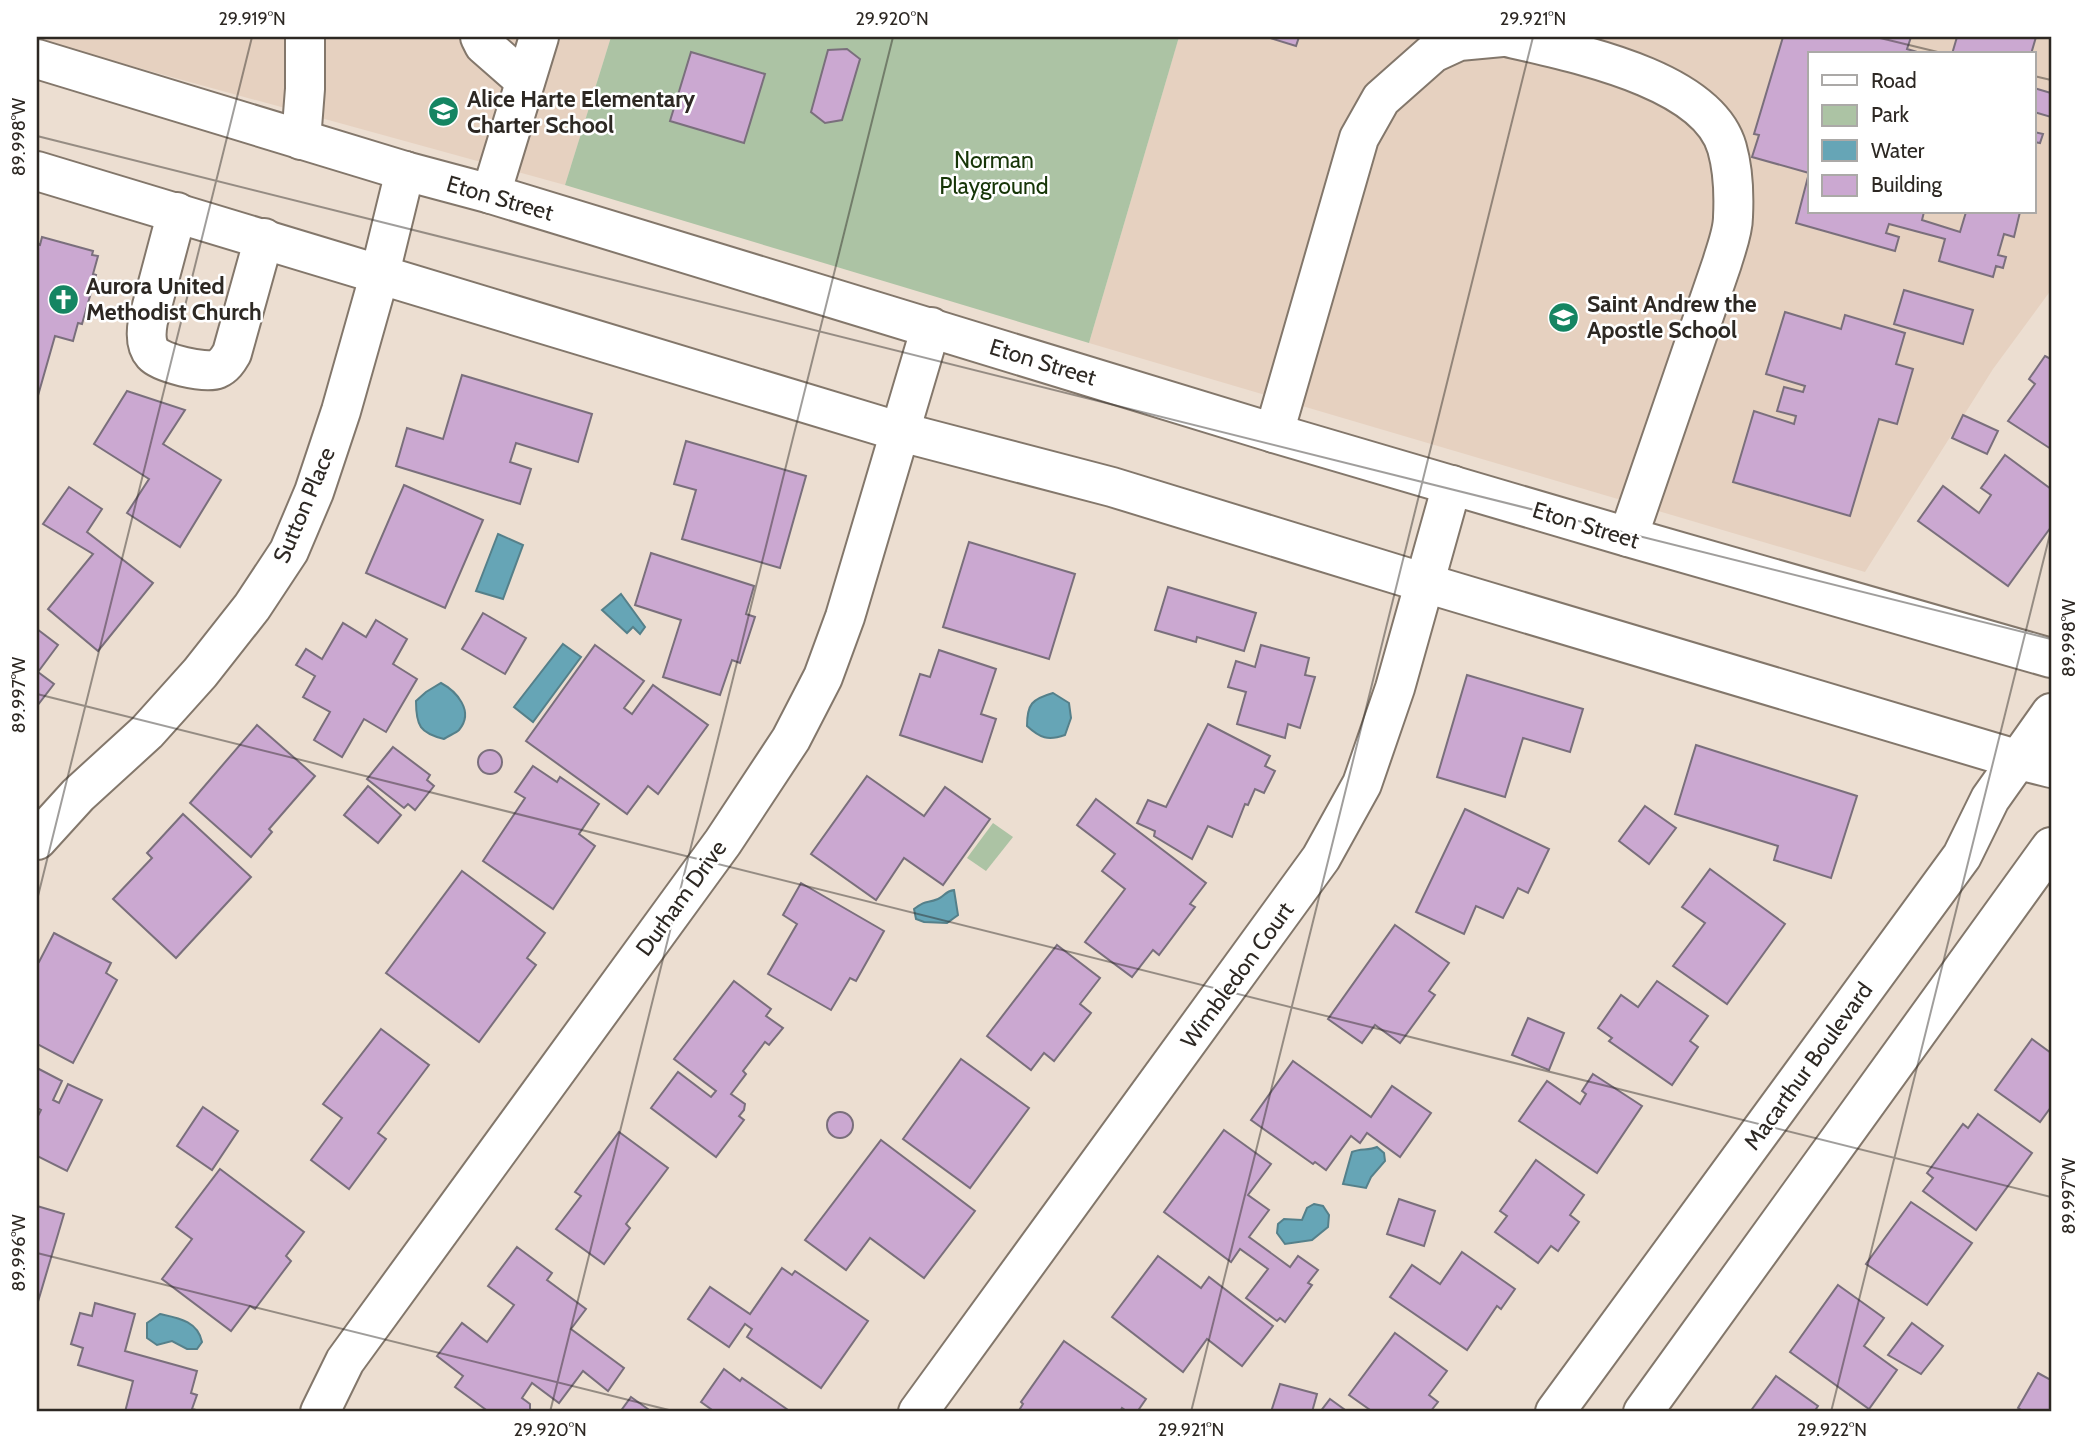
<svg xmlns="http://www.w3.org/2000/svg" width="2088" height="1449" font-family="Cabin,sans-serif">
<rect width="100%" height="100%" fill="#ecded1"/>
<!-- built -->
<g fill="#e6d1c0" fill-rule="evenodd">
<polygon points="37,37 611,37 565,185 37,40"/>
<path d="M1179 37H2051V290L1993 369 1865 572 1089 343ZM1810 54H2034V212H1810Z"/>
</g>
<!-- green -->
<g fill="#acc3a4">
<polygon points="611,37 1179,37 1089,343 565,185"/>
<polygon points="993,823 1013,837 986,871 967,858"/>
</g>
<!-- water -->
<g fill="#66a5b6" stroke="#55808a" stroke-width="2">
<polygon points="498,534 523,545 503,599 476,591"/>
<polygon points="621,594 645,627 640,634 633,627 627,633 602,610"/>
<polygon points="563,644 581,657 533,722 514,707"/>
<path d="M441 683C456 691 475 711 459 730 456 733 448 736 444 739 420 733 416 726 416 701L426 692Z"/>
<path d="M1053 693 1069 703 1071 718 1065 735C1048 741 1040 738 1027 726 1027 704 1032 699 1053 693Z"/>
<path d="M954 890 958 915 947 923 924 922 916 919 914 909C927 899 926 904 938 899 945 896 945 891 954 890Z"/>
<path d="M1377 1147 1384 1153 1385 1161 1371 1177 1366 1188 1343 1184 1352 1152C1361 1148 1368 1151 1377 1147Z"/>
<polygon points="1314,1204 1323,1206 1329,1215 1328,1227 1312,1240 1285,1244 1277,1233 1278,1224 1284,1219 1302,1220 1307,1208"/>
<path d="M160 1314C178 1318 198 1321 202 1342L197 1349H187L172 1341 157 1345 147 1338V1323Z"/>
</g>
<!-- building -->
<g fill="#cba8d1" stroke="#7a6f7c" stroke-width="2">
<polygon points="1267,37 1299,37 1296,46"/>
<polygon points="1783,37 1911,37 1907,49 1924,54 1810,54 1810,212 1924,212 1922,220 1960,232 1966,212 2020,212 2014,237 2004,234 1998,255 2006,257 2003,268 1996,266 1993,277 1939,261 1945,239 1889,224 1886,233 1899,237 1895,251 1796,223 1809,173 1752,157 1759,135 1754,134"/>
<polygon points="1957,37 2036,37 2031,54 1952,54"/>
<polygon points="847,49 860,59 842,120 825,123 811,112 828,50"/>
<polygon points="691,52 765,74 744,143 670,121"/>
<polygon points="2034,88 2051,93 2051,117 2034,112"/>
<polygon points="2034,128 2034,132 2043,134 2040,143 2034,142"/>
<polygon points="42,237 93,251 92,255 98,256 93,274 96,275 82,324 78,323 73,341 55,336 37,399 37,244 40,245"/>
<polygon points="1904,290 1973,310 1963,344 1894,324"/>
<polygon points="1785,312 1841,329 1845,315 1905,333 1896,364 1913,369 1897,424 1879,419 1850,516 1733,482 1754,411 1794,424 1796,416 1777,411 1784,387 1803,392 1805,386 1766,374"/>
<polygon points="2045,356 2051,359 2051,449 2008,421 2035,384 2029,379"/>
<polygon points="462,375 592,414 578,462 516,443 510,462 531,469 520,504 396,466 407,428 443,439"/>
<polygon points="127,391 185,410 163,444 221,480 180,547 127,513 149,479 94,444"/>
<polygon points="1963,415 1998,431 1987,454 1952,438"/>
<polygon points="686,441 806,476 780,568 682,539 696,490 674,484"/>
<polygon points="2005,455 2051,489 2051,527 2008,586 1918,521 1943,486 1979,513 1991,495 1981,488"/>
<polygon points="404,485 483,520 445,608 366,573"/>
<polygon points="69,487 102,509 87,532 153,583 98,651 48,609 93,554 43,524"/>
<polygon points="969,542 1075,574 1049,659 943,627"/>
<polygon points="651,553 754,586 746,614 755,617 740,663 732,660 720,695 663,677 681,620 635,605"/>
<polygon points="1168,587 1256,613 1244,651 1197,637 1196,642 1155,630"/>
<polygon points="483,613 526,638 505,674 462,649"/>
<polygon points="376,620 407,639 393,664 417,679 386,732 364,719 342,757 314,740 330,712 303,697 315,676 296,665 306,649 322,659 343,623 366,637"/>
<polygon points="37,629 58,645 38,672 54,684 37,706"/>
<polygon points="595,645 644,681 624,708 632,714 653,685 708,725 658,794 648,786 627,814 526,741"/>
<polygon points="1261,645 1309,658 1305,675 1315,677 1300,728 1288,724 1285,738 1237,724 1246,692 1228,687 1236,661 1255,667"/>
<polygon points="939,650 996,669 981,714 996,719 982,762 900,735 920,674 930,677"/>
<polygon points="1467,675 1583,709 1570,752 1523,738 1505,797 1437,777"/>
<polygon points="1208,724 1270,756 1265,766 1275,771 1264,793 1255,789 1248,805 1245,804 1232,837 1208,826 1192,859 1154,836 1155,831 1137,823 1148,800 1166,807"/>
<polygon points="257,725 315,776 269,829 272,832 251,857 190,803"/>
<polygon points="1696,745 1857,796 1831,878 1774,860 1778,846 1675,814"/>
<polygon points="393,747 430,775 427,780 434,786 415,810 408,804 404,808 367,779"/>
<circle cx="490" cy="762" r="12"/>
<polygon points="533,766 557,782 560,777 599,804 579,834 595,846 553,909 483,861 525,798 515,792"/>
<polygon points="867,776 924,816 945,787 990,819 943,885 904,858 876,900 811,854"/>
<polygon points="368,786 401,815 378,843 344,815"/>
<polygon points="1096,799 1206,883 1190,904 1195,907 1159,955 1153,950 1132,977 1085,942 1125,889 1102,871 1115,854 1077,825"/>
<polygon points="1645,806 1676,828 1649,864 1619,841"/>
<polygon points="1465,809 1549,849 1528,893 1518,888 1503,918 1476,906 1464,934 1416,912"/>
<polygon points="183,814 251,877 176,958 113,899 152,858 147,853"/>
<polygon points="1710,869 1785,924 1727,1004 1673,966 1705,923 1682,907"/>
<polygon points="462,871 545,933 527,958 536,965 479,1042 386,973"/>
<polygon points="801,883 884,931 856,981 850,978 831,1010 768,974 797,924 783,915"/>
<polygon points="1395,925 1449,963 1429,991 1435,995 1400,1043 1375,1025 1362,1043 1328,1019"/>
<polygon points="54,933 111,963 106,973 117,980 73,1063 37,1044 37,961 39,962"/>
<polygon points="1057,945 1100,978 1080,1004 1091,1013 1054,1061 1044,1053 1031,1070 987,1036"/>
<polygon points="734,981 771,1009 766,1016 783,1028 769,1045 765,1042 743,1071 746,1074 731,1094 745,1104 744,1110 739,1116 744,1120 716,1157 651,1108 678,1072 711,1097 716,1091 674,1059"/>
<polygon points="1657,981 1708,1016 1690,1041 1698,1047 1672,1085 1609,1041 1612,1038 1598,1028 1621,995 1638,1007"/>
<polygon points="1528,1018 1564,1033 1549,1070 1512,1055"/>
<polygon points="381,1029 429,1065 378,1133 386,1139 349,1189 311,1160 342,1118 323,1104"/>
<polygon points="2032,1039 2051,1053 2051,1107 2040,1122 1995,1090"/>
<polygon points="961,1059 1029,1108 970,1188 903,1139"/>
<polygon points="1293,1061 1371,1117 1392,1086 1431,1113 1400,1157 1367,1133 1360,1143 1351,1136 1326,1170 1315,1162 1313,1164 1251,1120"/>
<polygon points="37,1068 62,1081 53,1100 59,1103 68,1084 102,1100 67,1171 37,1156 37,1118 41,1110 37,1108"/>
<polygon points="1593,1074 1642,1106 1597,1173 1519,1121 1547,1081 1580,1104 1586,1094 1582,1091"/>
<polygon points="203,1107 238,1131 212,1170 177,1146"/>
<circle cx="840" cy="1125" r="13"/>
<polygon points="1978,1114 2032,1153 1976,1230 1923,1191 1933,1178 1927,1173 1963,1124 1968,1128"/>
<polygon points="1224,1130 1271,1164 1248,1195 1269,1210 1249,1237 1290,1267 1298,1256 1318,1270 1308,1283 1312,1285 1285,1322 1280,1318 1277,1321 1246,1298 1268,1269 1240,1249 1231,1262 1164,1212"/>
<polygon points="619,1132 668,1168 626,1224 630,1228 604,1264 556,1229 581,1196 575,1192"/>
<polygon points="881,1140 975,1211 924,1278 870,1238 846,1270 805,1240"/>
<polygon points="1536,1160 1584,1195 1570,1215 1579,1222 1558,1251 1551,1246 1538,1263 1495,1232 1507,1216 1500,1211"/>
<polygon points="220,1169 304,1232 286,1256 291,1261 255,1309 250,1306 231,1331 162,1279 192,1239 176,1227"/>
<polygon points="1399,1199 1435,1211 1424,1246 1387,1234"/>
<polygon points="1911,1202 1972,1243 1927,1305 1866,1264"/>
<polygon points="37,1206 64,1214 37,1305"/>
<polygon points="517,1247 552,1273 547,1280 586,1309 571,1329 624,1368 608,1391 583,1371 559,1403 532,1383 522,1398 530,1404 530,1412 489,1412 455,1387 463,1376 437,1356 462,1323 487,1342 514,1305 488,1286"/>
<polygon points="1462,1252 1515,1289 1501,1309 1497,1306 1467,1350 1390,1297 1412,1265 1440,1284"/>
<polygon points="1158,1256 1201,1288 1209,1277 1273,1326 1242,1366 1207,1339 1183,1372 1112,1317"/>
<polygon points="782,1268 792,1275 795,1271 868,1321 821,1388 747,1337 752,1329 745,1324 729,1347 688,1319 710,1287 750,1314"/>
<polygon points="1838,1285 1884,1318 1864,1346 1897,1370 1869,1409 1790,1352"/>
<polygon points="95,1303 135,1314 125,1351 197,1371 191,1393 197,1395 192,1409 204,1412 125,1412 133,1381 78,1365 83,1348 71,1344 80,1313 92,1316"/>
<polygon points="1912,1323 1943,1346 1921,1374 1888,1355"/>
<polygon points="1395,1333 1447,1371 1429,1395 1438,1402 1430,1412 1373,1412 1349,1395"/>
<polygon points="1064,1341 1146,1399 1137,1412 1128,1412 1122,1408 1120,1412 1018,1412 1023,1404 1021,1402"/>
<polygon points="724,1369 740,1381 742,1378 791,1412 715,1412 701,1402"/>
<polygon points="2038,1373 2051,1380 2051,1412 2025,1412 2018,1408"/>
<polygon points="1776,1376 1818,1406 1814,1412 1750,1412"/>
<polygon points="1280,1384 1317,1394 1312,1412 1271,1412"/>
<polygon points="631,1397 652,1412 620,1412"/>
<polygon points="1330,1399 1348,1412 1320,1412"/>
</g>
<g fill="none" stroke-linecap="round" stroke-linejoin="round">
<defs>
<g id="minor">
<polyline points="480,37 484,45 525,81"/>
<path d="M1507 37C1568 52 1707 77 1727 148 1733 169 1734 196 1733 217 1733 232 1726 249 1722 263L1628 537"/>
<polyline points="37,59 405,171 491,194 1274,433 1628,537 2051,658"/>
<polyline points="301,140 305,89 305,37"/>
<polyline points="37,171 901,432 1112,487 1425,583 2019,760 2051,768"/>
<polyline points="491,194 539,37"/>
<path d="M177 212 148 321C146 332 145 345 153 354 161 363 205 374 217 369 224 366 228 360 232 353L264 238"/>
<polyline points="1274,433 1359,138 1381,99 1433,53 1459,41 1502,37"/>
<polyline points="37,840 78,795 147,732 200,673 252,607 289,551 314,492 341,411 380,273 405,171"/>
<polyline points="320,1412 345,1361 723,842 791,739 823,677 845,617 931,327"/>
<polyline points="918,1412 1321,858 1362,784 1395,688 1452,485"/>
<polyline points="1555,1412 1962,856 1990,799 2051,713"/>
<polyline points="1643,1412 2051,847"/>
</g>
</defs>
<!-- minor casing -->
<use href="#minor" stroke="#83776b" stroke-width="42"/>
<!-- minor -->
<use href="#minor" stroke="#fff" stroke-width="38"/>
</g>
<!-- ticks -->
<path fill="none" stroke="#2d2823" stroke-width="2" stroke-opacity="0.45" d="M1876 37 1946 54M2034 76 2051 80M37 136 2051 639M37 694 2051 1197M37 900 252 37M37 1253 677 1412M550 1412 893 37M1191 1412 1533 37M1831 1412 2051 530"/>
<!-- icons -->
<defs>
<symbol id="school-disc" viewBox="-11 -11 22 22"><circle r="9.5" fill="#158562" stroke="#fff"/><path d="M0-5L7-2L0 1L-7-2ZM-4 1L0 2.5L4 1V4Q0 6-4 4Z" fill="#fff"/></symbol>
<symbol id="church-disc" viewBox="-11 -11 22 22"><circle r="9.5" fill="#158562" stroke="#fff"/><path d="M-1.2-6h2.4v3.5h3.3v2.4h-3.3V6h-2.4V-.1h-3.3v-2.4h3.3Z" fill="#fff"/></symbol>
</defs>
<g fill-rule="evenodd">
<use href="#school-disc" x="426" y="94" width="35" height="35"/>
<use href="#church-disc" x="46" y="282" width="35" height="35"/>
<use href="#school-disc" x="1546" y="300" width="35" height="35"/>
</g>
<g text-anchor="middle" stroke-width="5" stroke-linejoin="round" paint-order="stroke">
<!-- poi labels -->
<g font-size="23" font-weight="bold" fill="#2d2823" stroke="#fff" text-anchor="start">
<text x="467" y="107">Alice Harte Elementary<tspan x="467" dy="26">Charter School</tspan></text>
<text x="86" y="294">Aurora United<tspan x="86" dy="26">Methodist Church</tspan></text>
<text x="1587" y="312">Saint Andrew the<tspan x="1587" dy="26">Apostle School</tspan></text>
</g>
<!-- park labels -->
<g font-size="23" fill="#163507" stroke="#fff">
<text x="994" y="168">Norman<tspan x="994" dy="26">Playground</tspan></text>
</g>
<!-- street labels -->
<g font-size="23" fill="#2d2823" stroke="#fff">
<text transform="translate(500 198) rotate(16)" y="8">Eton Street</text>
<text transform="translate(1043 362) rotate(17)" y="8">Eton Street</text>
<text transform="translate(304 505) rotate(-67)" y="8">Sutton Place</text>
<text transform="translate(1586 525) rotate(17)" y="8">Eton Street</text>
<text transform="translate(681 898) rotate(-54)" y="8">Durham Drive</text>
<text transform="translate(1237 975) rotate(-54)" y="8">Wimbledon Court</text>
<text transform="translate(1808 1066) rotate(-54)" y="8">Macarthur Boulevard</text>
</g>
</g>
<!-- border -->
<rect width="2088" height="1449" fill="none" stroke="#ffffff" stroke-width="77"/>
<!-- legend -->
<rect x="1808" y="52" width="228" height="161" fill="#ffffff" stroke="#aba9a7" stroke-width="2"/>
<rect x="1822" y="75" width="35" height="10" fill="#ffffff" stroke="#aba9a7" stroke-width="2"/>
<text x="1871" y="88" font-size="21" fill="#2d2823">Road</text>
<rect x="1822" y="105" width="35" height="21" fill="#acc3a4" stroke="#aba9a7" stroke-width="2"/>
<text x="1871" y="122" font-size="21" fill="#2d2823">Park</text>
<rect x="1822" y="140" width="35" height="21" fill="#66a5b6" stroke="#aba9a7" stroke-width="2"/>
<text x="1871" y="158" font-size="21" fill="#2d2823">Water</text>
<rect x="1822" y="175" width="35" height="21" fill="#cba8d1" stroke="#aba9a7" stroke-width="2"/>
<text x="1871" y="192" font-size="21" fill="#2d2823">Building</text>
<rect x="38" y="38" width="2012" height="1372" fill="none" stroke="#2d2823" stroke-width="2.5"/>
<g font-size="18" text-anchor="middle" fill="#2d2823">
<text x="252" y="25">29.919°N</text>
<text x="892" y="25">29.920°N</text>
<text x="1533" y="25">29.921°N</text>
<text transform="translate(19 137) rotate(-90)" y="6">89.998°W</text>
<text transform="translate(2069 638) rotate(-90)" y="6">89.998°W</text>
<text transform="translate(19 695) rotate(-90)" y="6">89.997°W</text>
<text transform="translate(2069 1196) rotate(-90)" y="6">89.997°W</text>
<text transform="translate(19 1253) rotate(-90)" y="6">89.996°W</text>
<text x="550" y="1436">29.920°N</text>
<text x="1191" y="1436">29.921°N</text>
<text x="1832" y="1436">29.922°N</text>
</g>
</svg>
